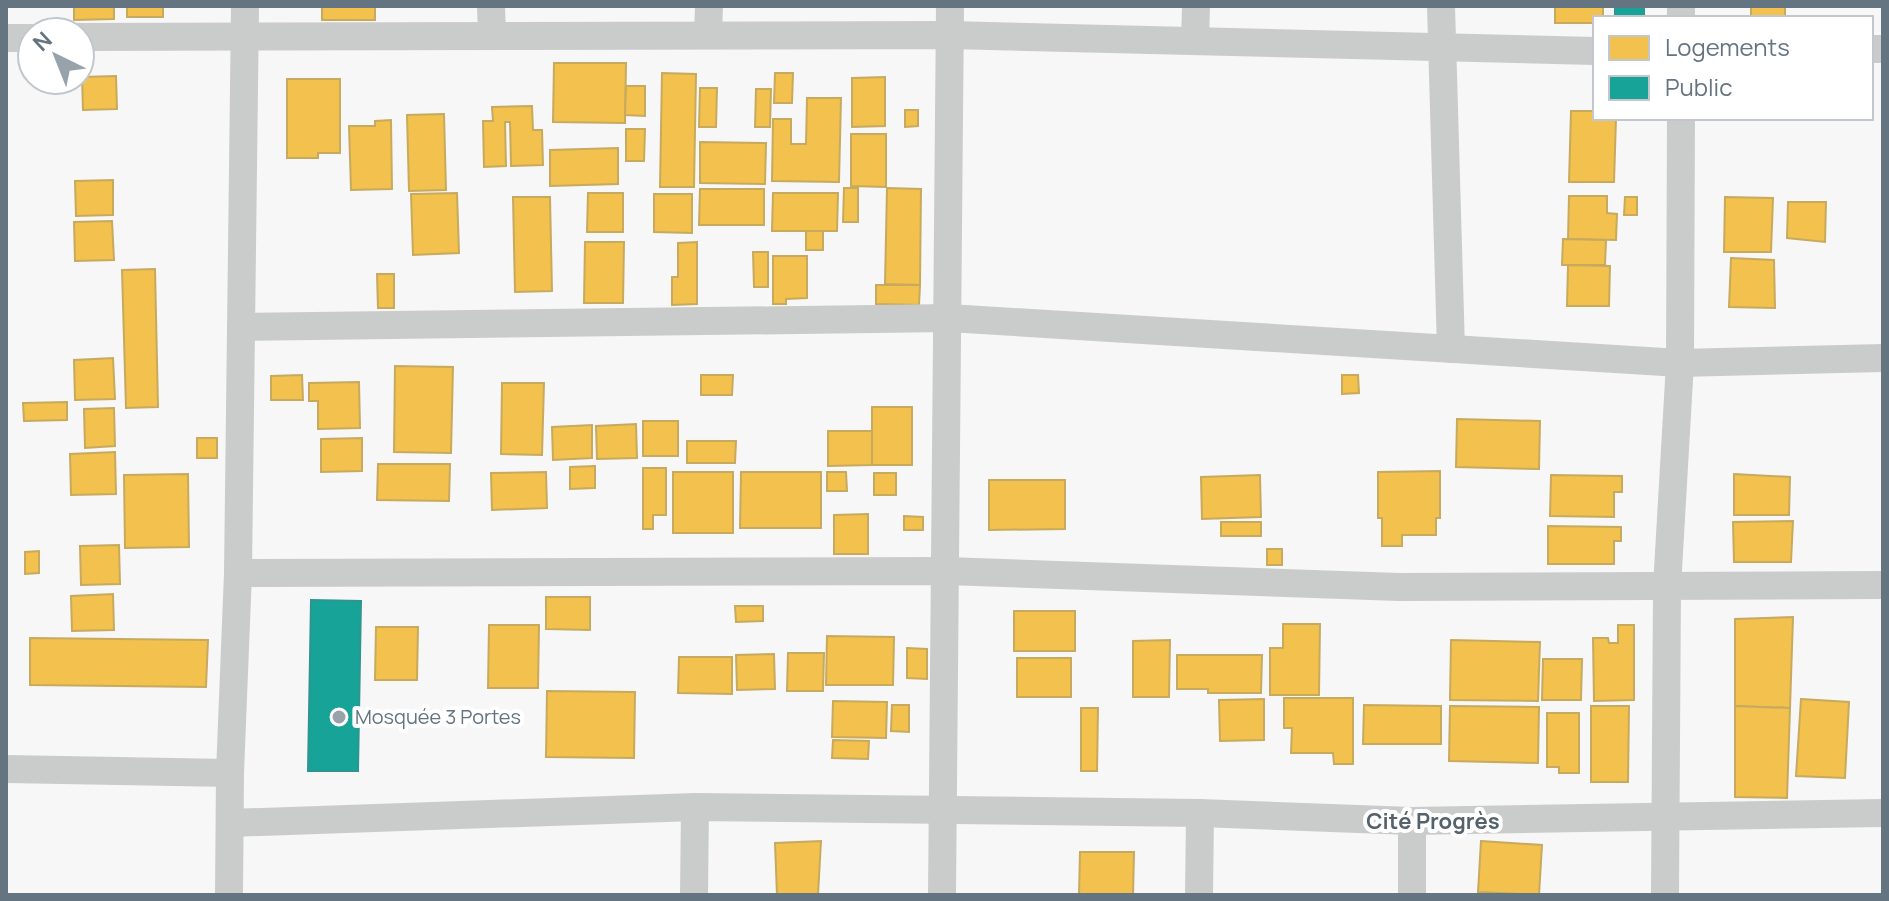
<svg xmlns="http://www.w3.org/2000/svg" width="1889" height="901" font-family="Manrope,sans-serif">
<rect width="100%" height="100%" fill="#f7f7f7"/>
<!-- homes -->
<g fill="#f2c14e" stroke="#c7aa5d" stroke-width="2">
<polygon points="74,6 114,6 114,19 74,20"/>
<rect x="127" y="6" width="36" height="11"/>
<rect x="322" y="6" width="53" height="14"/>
<polygon points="1555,6 1603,6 1603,18 1595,18 1595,23 1555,23"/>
<polygon points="1751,6 1785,6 1785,18 1751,17"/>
<polygon points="554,63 626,63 625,123 553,122"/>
<polygon points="662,73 696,74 694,187 660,187"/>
<polygon points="775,73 793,73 792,103 774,103"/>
<polygon points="116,76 117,109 83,110 82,77"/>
<polygon points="885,77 885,126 852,127 852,78"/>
<polygon points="287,79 340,79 340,153 318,153 318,158 287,158"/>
<polygon points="626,86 645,86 645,116 625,115"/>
<polygon points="700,88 717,88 716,127 699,127"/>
<polygon points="756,89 771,89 770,127 755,127"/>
<polygon points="807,98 841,98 839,182 772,181 773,119 791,119 791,144 806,144"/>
<polygon points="532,106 533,130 542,130 543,165 511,166 510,122 505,122 506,166 484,167 483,121 493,121 492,107"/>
<polygon points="905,110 918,110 918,126 905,127"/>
<polygon points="1571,111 1595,111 1595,118 1616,118 1614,182 1569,182"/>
<polygon points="444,114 446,190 409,191 407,115"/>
<polygon points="391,120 392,189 351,190 349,126 375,126 375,121"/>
<polygon points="626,129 645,129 644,161 626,161"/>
<polygon points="851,134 886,134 886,187 851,186"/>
<polygon points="700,142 766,143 765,184 700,183"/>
<polygon points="618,148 618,184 550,186 550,150"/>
<polygon points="113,180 113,215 76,216 75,181"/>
<polygon points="844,188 858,188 858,222 843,222"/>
<polygon points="887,188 921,189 920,285 885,284"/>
<polygon points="700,189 764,189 764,225 699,225"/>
<polygon points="457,193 459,253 413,255 411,194"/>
<polygon points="588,193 623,193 623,232 587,232"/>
<polygon points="773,193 838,193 837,231 772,231"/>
<polygon points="654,194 692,194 692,233 654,232"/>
<polygon points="1569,196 1607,196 1607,213 1617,214 1616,240 1568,239"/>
<polygon points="513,197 550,197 552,291 515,292"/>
<polygon points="1625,197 1637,197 1637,215 1624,215"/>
<polygon points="1725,197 1773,198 1771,252 1724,252"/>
<polygon points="1788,202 1826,202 1825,242 1787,238"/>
<polygon points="112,221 114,260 75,261 74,222"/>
<rect x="806" y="231" width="17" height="19"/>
<polygon points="1563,239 1606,240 1605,265 1562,265"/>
<polygon points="585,242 624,242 623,303 584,303"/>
<polygon points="697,242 697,304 672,305 672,277 678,277 678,243"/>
<polygon points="753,252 768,252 768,287 754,287"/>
<polygon points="773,256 807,256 807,298 786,299 786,304 773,304"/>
<polygon points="1731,258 1774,260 1775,308 1729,307"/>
<polygon points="1568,265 1610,266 1609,306 1567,306"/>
<polygon points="155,269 158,407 126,408 122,270"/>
<polygon points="377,274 394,274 394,308 378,308"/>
<polygon points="876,285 920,285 919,305 876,304"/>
<polygon points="113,358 115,399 75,400 74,360"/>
<polygon points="395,366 453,367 451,453 394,452"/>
<polygon points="302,375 303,400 271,400 271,376"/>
<polygon points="701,375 733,375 732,395 701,395"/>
<polygon points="1342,375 1358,375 1359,393 1342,394"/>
<polygon points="359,382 360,428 318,429 318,401 309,401 309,383"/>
<polygon points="502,383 544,383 542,455 501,454"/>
<polygon points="67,402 67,420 24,421 23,403"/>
<rect x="872" y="407" width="40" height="58"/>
<polygon points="114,408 115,446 85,448 84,409"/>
<polygon points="1457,419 1540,421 1539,469 1456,467"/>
<rect x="643" y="421" width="35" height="35"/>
<polygon points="636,424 637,458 597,459 596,426"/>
<polygon points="592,425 592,458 553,460 552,427"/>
<polygon points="828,431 872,431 872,465 828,466"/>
<rect x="197" y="438" width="20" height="20"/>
<polygon points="362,438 362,471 321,472 321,439"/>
<polygon points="687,441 736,441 735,463 687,463"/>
<polygon points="115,452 116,494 71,495 70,454"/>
<polygon points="378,464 450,464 449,501 377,500"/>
<polygon points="595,466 595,488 570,489 570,467"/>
<polygon points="643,468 666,468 666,515 653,515 653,529 643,529"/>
<polygon points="1440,471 1440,518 1436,518 1436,535 1402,535 1402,546 1382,546 1382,518 1378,518 1378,472"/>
<polygon points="546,472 547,508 492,510 491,473"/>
<rect x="673" y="472" width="60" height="61"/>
<polygon points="741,472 821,472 821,528 740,528"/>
<polygon points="827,472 846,472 847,491 827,491"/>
<rect x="874" y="473" width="22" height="22"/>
<polygon points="188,474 189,547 125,548 124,475"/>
<polygon points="1734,474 1790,477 1789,515 1734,515"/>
<polygon points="1260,475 1261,517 1202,519 1201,477"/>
<polygon points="1551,475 1622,476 1622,492 1614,492 1614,517 1550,516"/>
<polygon points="989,480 1065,480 1065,529 989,530"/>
<polygon points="868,514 868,554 834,554 834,515"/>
<polygon points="904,516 923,517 923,530 904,530"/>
<polygon points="1793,521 1791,562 1734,562 1733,522"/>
<rect x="1221" y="522" width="40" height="14"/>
<polygon points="1548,526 1621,527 1621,541 1614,541 1614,564 1548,564"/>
<polygon points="119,545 120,584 81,585 80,546"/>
<rect x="1267" y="549" width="15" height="16"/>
<polygon points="39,551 39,573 25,574 25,552"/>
<polygon points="113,594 114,630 72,631 71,596"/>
<polygon points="546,597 590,597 590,630 546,629"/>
<polygon points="735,606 763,606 763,621 736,622"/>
<rect x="1014" y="611" width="61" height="40"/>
<polygon points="1793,617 1790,708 1735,706 1735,619"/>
<polygon points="1283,624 1320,624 1319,695 1270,695 1270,648 1283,648"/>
<polygon points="489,625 539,625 538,688 488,688"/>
<polygon points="1618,625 1634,625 1634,700 1594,701 1593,638 1608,638 1609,643 1618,643"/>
<polygon points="376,627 418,627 417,680 375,680"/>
<polygon points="827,636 894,637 893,685 826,685"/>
<polygon points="30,638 208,640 206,687 30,685"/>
<polygon points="1170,640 1169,697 1133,697 1133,641"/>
<polygon points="1451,640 1540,642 1538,701 1450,700"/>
<polygon points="907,648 927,649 927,679 907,678"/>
<polygon points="788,653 824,653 823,691 787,691"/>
<polygon points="774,654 775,689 737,690 736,655"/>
<polygon points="1177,655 1262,655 1261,693 1208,693 1208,689 1177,689"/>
<polygon points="679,657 732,657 732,694 678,693"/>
<rect x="1017" y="658" width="54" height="39"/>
<polygon points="1543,659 1582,659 1581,700 1542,700"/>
<polygon points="547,691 635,692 634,758 546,757"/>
<polygon points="1284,698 1353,698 1353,764 1334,764 1333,753 1291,753 1292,728 1284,728"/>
<polygon points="1264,699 1264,740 1220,741 1219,700"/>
<polygon points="1801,699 1849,702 1845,778 1796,776"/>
<polygon points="833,701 887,702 886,738 832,737"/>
<polygon points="892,705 909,705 909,732 891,731"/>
<polygon points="1364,705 1441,706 1441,744 1363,744"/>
<polygon points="1450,706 1539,707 1538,763 1449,761"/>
<polygon points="1591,706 1629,706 1628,782 1591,782"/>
<polygon points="1735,706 1790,708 1787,798 1735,797"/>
<polygon points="1081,708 1098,708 1097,771 1081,771"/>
<polygon points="1547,713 1579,713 1579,773 1559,773 1559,767 1547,767"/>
<polygon points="833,740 869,741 868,759 832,758"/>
<polygon points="821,841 818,895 777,895 775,843"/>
<polygon points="1481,841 1542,845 1539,895 1478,892"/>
<polygon points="1080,852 1134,852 1133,895 1079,895"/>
</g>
<!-- public -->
<g fill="#17a398" stroke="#2e9591" stroke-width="2">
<rect x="1615" y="6" width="29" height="12"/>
<polygon points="311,600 361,601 358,771 308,771"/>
</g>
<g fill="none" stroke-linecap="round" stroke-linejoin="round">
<!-- minor -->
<g stroke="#cacccc" stroke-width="28">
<polyline points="491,6 492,35"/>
<polyline points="1441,6 1451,349"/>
<polyline points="1681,18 1681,6"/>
<polyline points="708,35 709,6"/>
<polyline points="80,37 950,35 1595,51"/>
<polyline points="6,38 32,38"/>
<polyline points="1195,41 1196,6"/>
<polyline points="1871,49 1883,49"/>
<polyline points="241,327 949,318 1680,363 1883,358"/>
<polyline points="238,573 946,571 1399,587 1883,585"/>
<polyline points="6,769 230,773"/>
<polyline points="230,823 695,807 1200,813 1412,821 1883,813"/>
<polyline points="229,895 230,773 238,573 245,6"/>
<polyline points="694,895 695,807"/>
<polyline points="942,895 950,6"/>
<polyline points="1199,895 1200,813"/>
<polyline points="1412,895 1412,821"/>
<polyline points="1665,895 1667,587 1680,363 1681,118"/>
</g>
</g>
<!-- markers -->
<circle fill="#97a2aa" stroke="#fff" stroke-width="3" cx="339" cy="717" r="8"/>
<g text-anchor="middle" stroke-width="8" stroke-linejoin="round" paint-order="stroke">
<!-- poi labels -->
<g font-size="20" fill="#647480" stroke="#fff" text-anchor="start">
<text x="355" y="724">Mosquée 3 Portes</text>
</g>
<!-- neighbourhood labels -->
<g font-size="22" font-weight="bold" fill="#56626b" stroke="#fff">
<text x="1433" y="829">Cité Progrès</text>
</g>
</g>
<!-- border -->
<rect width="1889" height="901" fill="none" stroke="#647480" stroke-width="16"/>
<!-- legend -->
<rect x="1593" y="16" width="280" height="104" fill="#ffffff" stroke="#c1c7cc" stroke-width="2"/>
<rect x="1609" y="36" width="40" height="24" fill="#f2c14e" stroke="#c1c7cc" stroke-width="2"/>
<text x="1665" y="56" font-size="24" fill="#647480">Logements</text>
<rect x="1609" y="76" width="40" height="24" fill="#17a398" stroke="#c1c7cc" stroke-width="2"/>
<text x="1665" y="96" font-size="24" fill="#647480">Public</text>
<!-- north arrow -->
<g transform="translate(56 56) rotate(317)"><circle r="38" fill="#ffffff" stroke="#c1c7cc" stroke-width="2"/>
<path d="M0-6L14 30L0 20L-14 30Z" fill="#97a2aa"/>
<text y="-12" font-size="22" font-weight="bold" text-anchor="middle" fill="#647480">N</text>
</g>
</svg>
